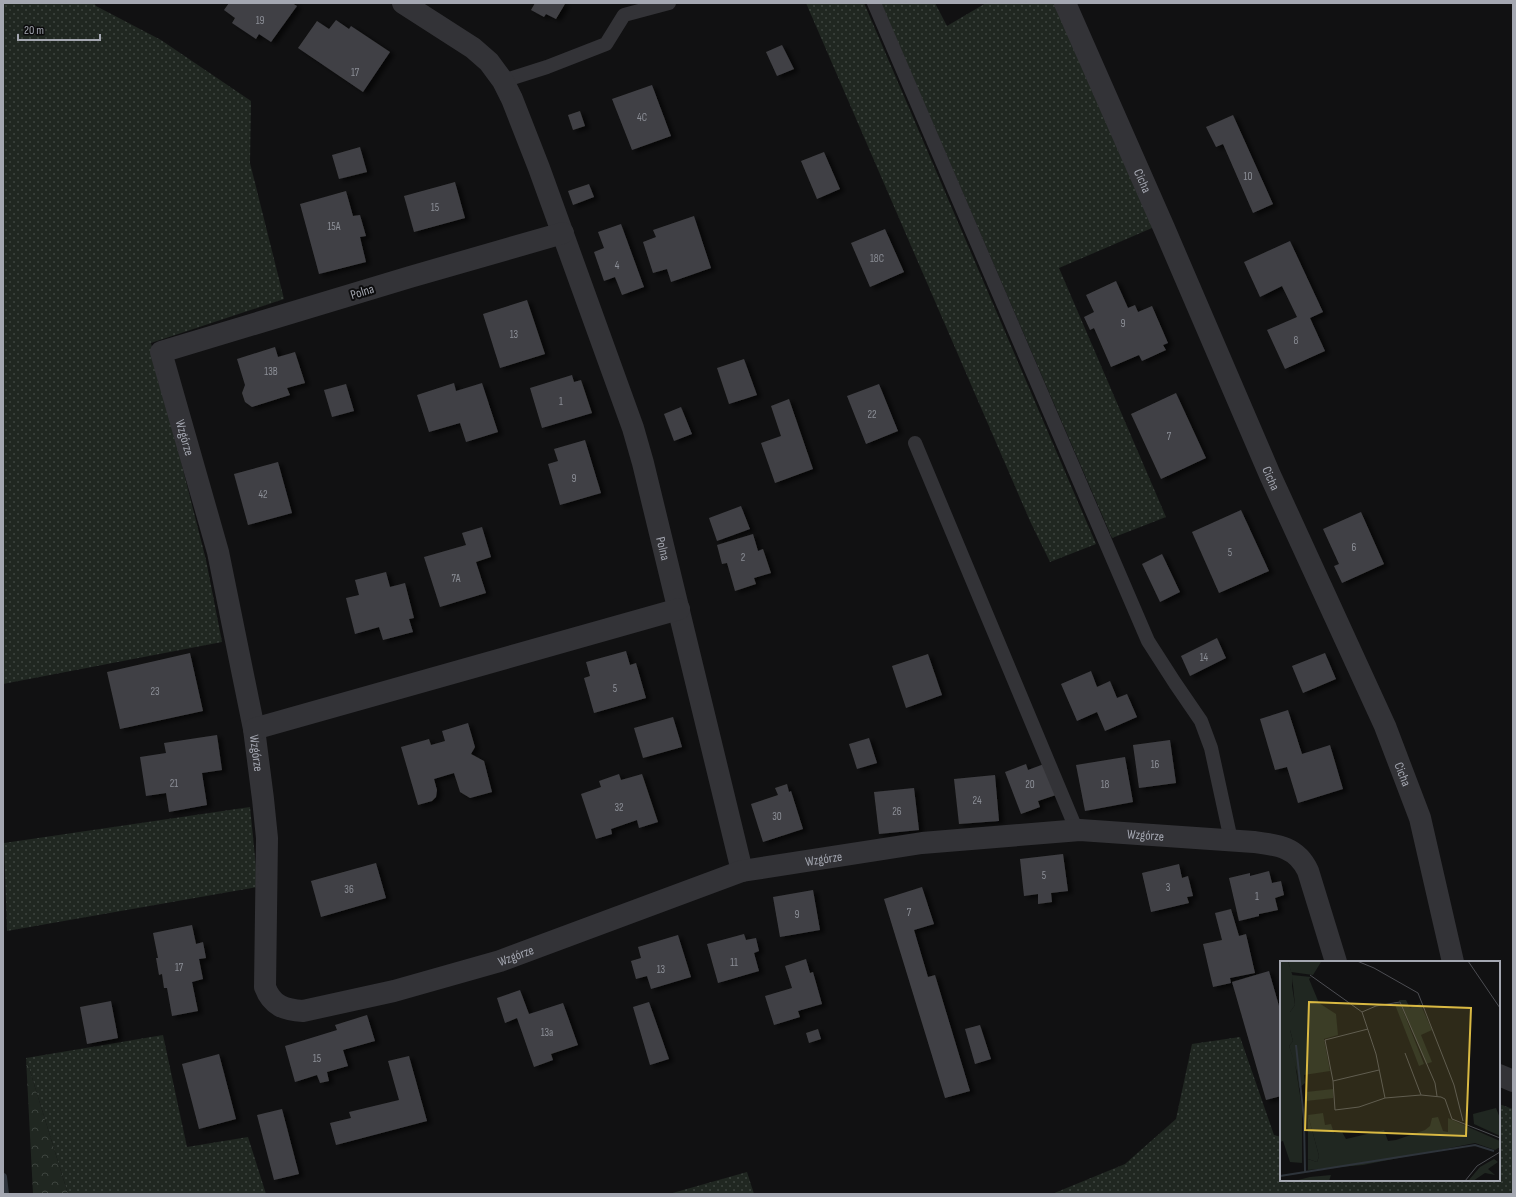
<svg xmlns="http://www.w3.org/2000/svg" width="1516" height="1197" viewBox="0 0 1516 1197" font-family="'Sofia Sans Condensed',sans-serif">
	<defs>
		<pattern id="grass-dots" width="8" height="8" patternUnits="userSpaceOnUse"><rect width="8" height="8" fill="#202721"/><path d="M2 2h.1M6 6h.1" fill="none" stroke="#3d443f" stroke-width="1.8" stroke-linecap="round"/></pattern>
		<pattern id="forest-crowns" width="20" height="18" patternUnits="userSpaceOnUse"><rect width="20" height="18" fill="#202721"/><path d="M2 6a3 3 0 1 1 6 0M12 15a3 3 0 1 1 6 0" fill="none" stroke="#3d443f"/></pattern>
		<filter id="shadow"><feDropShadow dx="4.5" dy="2.5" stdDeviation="2" flood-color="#0009"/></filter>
	</defs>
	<rect width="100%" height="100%" fill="#111112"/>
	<g fill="url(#grass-dots)">
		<polygon points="3,3 94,3 96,6 161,40 251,101 250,163 284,299 151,343 206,560 222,642 3,684"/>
		<polygon points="806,3 864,3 1096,544 1050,562 1030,521"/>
		<polygon points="881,3 935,3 947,26 986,3 1055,3 1159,225 1059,268 1166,517 1112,538"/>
		<polygon points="250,807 258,887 7,931 4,843"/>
		<polygon points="163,1035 187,1147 248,1137 266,1194 68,1194 26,1058"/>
		<polygon points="1240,1037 1274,1135 1281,1137 1281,1180 1499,1180 1499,1104 1513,1109 1513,1194 1052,1194 1125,1164 1176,1119 1192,1044"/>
		<polygon points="747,1172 754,1194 669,1194"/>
	</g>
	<polygon fill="url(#forest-crowns)" points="26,1058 68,1194 33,1194"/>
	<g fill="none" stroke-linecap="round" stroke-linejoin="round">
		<polyline stroke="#2e343b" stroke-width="8" points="3,1177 5,1194"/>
	</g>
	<g fill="#414145" filter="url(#shadow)">
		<polygon points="229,3 292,3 297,6 271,42 259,34 256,39 232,23 235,18 224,10"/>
		<polygon points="535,3 564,3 565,4 556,19 546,14 544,17 531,10"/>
		<polygon points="336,20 349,29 351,26 390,52 363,92 298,48 317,21 329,29"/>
		<polygon points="782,45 794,69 777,76 766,52"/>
		<polygon points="652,85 671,136 632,150 612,99"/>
		<polygon points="580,111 585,126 573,130 568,115"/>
		<polygon points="1233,115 1273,204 1253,213 1223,144 1216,147 1206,127"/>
		<polygon points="360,147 367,172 339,179 332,155"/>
		<polygon points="824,152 840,189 817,199 801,161"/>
		<polygon points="455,182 465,218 414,232 404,196"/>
		<polygon points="589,184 594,197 573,205 568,191"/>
		<polygon points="346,191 353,216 360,215 366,236 360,237 366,262 319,274 300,204"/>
		<polygon points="694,216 711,268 671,282 667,269 653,273 643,242 656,237 653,230"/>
		<polygon points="621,224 644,287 622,295 615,277 604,281 594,252 604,248 598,232"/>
		<polygon points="885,229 904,272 870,287 851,243"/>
		<polygon points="1290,241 1323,312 1310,318 1325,351 1285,369 1267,330 1297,317 1282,286 1260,297 1244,262"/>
		<polygon points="1116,281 1128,308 1135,305 1138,312 1152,306 1168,343 1163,345 1166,350 1142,361 1139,355 1111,367 1094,328 1090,330 1084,317 1094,312 1086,295"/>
		<polygon points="527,300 545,354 500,368 483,314"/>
		<polygon points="275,347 278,357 295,352 305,383 287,388 290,395 252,407 245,402 242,393 245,385 237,359"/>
		<polygon points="744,359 757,395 729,404 717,368"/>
		<polygon points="572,375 574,382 581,380 592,413 542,428 530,388"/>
		<polygon points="454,383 456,391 482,383 498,432 466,442 460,423 429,432 417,395"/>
		<polygon points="346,384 354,411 332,417 324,390"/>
		<polygon points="879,384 898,431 866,444 847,396"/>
		<polygon points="1176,393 1206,458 1161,479 1131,414"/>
		<polygon points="789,399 813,469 775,483 761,443 781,436 771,406"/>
		<polygon points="681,407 692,434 674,441 664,414"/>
		<polygon points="585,440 601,493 560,505 548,464 558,461 554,449"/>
		<polygon points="278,462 292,513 248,525 234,474"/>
		<polygon points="741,506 750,529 717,541 709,518"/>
		<polygon points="1241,510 1269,571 1219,593 1192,532"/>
		<polygon points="1361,512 1384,564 1342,583 1334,566 1339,564 1323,529"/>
		<polygon points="482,527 491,557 476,562 486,593 440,607 424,557 466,545 462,533"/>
		<polygon points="753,534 758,551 763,549 771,573 754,578 756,584 735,591 727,563 722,564 717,545"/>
		<polygon points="1162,554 1180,592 1160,602 1142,564"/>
		<polygon points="386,572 390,587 405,583 414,618 409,619 413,632 383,640 379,627 355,634 346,598 359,595 355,580"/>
		<polygon points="1217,638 1226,658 1190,676 1181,656"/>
		<polygon points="626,651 630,665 636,663 646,698 594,713 584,678 590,676 586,662"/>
		<polygon points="190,653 203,711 120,729 107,672"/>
		<polygon points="1325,653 1336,679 1303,693 1292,666"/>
		<polygon points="928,654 942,695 906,708 892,666"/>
		<polygon points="1091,671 1097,687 1110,681 1117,698 1127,694 1137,717 1105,731 1097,712 1077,721 1061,684"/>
		<polygon points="1288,710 1302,754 1330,745 1343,789 1298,803 1287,767 1275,770 1260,719"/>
		<polygon points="673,717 682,747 643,758 634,728"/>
		<polygon points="468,723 475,747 471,754 484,761 492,792 470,798 460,792 454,773 434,779 437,790 436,797 432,801 418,805 401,747 429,739 431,745 445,741 442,731"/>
		<polygon points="217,735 222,770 202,773 207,805 169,812 166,793 146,796 140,757 166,753 164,743"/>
		<polygon points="869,738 877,763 857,769 849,744"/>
		<polygon points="1170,740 1176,783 1139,788 1133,745"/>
		<polygon points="1125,757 1133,802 1085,811 1076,765"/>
		<polygon points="1026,764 1028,770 1044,764 1056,795 1038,801 1040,807 1021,814 1005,772"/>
		<polygon points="619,774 621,780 642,774 658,822 639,828 637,820 611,829 612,834 596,839 581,794 601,787 599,781"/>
		<polygon points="995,775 999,821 959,824 954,779"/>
		<polygon points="787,784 789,792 791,791 803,829 763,842 751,804 778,795 775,788"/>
		<polygon points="914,788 919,830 879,834 874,792"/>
		<polygon points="1063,854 1068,891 1051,893 1052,902 1038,904 1038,894 1024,896 1020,859"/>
		<polygon points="376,863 386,898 321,917 311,881"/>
		<polygon points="1179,864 1182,878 1188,876 1193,896 1187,897 1189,903 1151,912 1142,873"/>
		<polygon points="1269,871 1272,883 1281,881 1284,895 1275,898 1278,910 1259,914 1259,916 1239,921 1229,878 1250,873 1250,876"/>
		<polygon points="922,887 934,924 914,930 928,977 935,975 970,1091 945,1098 884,899"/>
		<polygon points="813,890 820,930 780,937 773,897"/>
		<polygon points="1231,909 1239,936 1246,934 1255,973 1230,978 1231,983 1213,987 1203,944 1222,940 1215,913"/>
		<polygon points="192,925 196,944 203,942 206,958 199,959 203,979 192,982 198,1011 172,1016 167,988 164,988 162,974 159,975 156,958 158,958 153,933"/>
		<polygon points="744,934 746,940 756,938 759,951 754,953 759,971 718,983 707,944"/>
		<polygon points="678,935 691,977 651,989 647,976 636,979 631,961 641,958 638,947"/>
		<polygon points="806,959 810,973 813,972 822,1004 798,1011 800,1017 774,1025 765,996 792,988 785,966"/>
		<polygon points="1269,971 1281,1013 1281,1096 1266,1100 1232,982"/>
		<polygon points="520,990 529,1014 563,1003 578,1045 551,1054 553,1060 534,1067 517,1018 505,1023 497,998"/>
		<polygon points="111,1001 118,1038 87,1044 80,1007"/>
		<polygon points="649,1002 669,1059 650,1065 633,1007"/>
		<polygon points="367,1015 375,1041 343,1050 348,1066 327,1072 329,1081 320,1083 317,1075 295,1082 285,1046 337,1030 335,1025"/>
		<polygon points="980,1025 991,1059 975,1064 965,1029"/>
		<polygon points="818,1029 821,1039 809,1043 806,1033"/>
		<polygon points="219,1054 236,1119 199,1129 182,1064"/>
		<polygon points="409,1056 427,1121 336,1145 330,1123 351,1118 349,1112 399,1100 388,1061"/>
		<polygon points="282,1109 299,1174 274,1180 257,1115"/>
	</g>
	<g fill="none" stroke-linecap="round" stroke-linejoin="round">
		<g stroke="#333337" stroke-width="14">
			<polyline points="874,3 1148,641 1175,683 1201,721 1211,748 1231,840"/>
			<polyline points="503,81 547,67 606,44 624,15 669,3"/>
			<polyline points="915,443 1077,831"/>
		</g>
		<g stroke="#333337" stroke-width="22">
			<path id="s1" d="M403,3L473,48L489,62L503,81L512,99L539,168L633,428L643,463L742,871"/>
			<path id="s2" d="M1065,3L1164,228L1270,475L1385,726L1420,818L1453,962"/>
			<path id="s3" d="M563,233L410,277L161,352L218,552L254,729L263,799L267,838L265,987C272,1006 285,1010 303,1011L394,991L500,961L742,871L922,843L1080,830L1254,842C1278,845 1297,847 1308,871L1336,962"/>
			<polyline points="254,729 679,609"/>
			<polyline points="1499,1075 1513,1081"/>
		</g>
	</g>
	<g text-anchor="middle" stroke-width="4" stroke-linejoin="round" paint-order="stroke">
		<g font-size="11" fill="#8b8e96">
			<text x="260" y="24">19</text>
			<text x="355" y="76">17</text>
			<text x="642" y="121">4C</text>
			<text x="1248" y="180">10</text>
			<text x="435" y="211">15</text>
			<text x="334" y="230">15A</text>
			<text x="877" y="262">18C</text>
			<text x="617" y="269">4</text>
			<text x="1123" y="327">9</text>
			<text x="514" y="338">13</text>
			<text x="1296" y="344">8</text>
			<text x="271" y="375">13B</text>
			<text x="561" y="405">1</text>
			<text x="872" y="418">22</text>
			<text x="1169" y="440">7</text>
			<text x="574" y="482">9</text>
			<text x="263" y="498">42</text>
			<text x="1354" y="551">6</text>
			<text x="1230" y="556">5</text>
			<text x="743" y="561">2</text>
			<text x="456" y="582">7A</text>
			<text x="1204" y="661">14</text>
			<text x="615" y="692">5</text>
			<text x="155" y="695">23</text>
			<text x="1155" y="768">16</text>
			<text x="174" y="787">21</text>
			<text x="1030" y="788">20</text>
			<text x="1105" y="788">18</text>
			<text x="977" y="804">24</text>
			<text x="619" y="811">32</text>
			<text x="897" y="815">26</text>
			<text x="777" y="820">30</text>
			<text x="1044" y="879">5</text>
			<text x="1168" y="891">3</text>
			<text x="349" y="893">36</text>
			<text x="1257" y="900">1</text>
			<text x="909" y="916">7</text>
			<text x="797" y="918">9</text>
			<text x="734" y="966">11</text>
			<text x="179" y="971">17</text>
			<text x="661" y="973">13</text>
			<text x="547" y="1036">13a</text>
			<text x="317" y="1062">15</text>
		</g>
		<g font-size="13" fill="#a4a7b1" stroke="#0c0c0d">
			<text dy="5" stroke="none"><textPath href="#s2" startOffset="194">Cicha</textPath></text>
			<text transform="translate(362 291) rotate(-17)" y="5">Polna</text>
			<text dy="5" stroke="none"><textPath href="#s3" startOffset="508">Wzgórze</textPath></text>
			<text dy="5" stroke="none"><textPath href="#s2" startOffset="518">Cicha</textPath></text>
			<text dy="5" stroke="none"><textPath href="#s1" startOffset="623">Polna</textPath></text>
			<text dy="5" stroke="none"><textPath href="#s3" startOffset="832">Wzgórze</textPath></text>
			<text dy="5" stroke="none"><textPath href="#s2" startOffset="842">Cicha</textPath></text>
			<text dy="5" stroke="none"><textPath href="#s3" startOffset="1983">Wzgórze</textPath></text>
			<text dy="5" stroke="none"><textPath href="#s3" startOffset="1659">Wzgórze</textPath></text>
			<text dy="5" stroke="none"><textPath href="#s3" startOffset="1335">Wzgórze</textPath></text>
		</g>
	</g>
	<g transform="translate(1280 961)">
		<rect width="220" height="220" fill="#111112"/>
		<path d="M8,0H39L41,1L33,14L11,11ZM12,14L31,16L29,18L39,42L56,53L58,74L44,78L50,110L24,114L25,122L19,127L17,111L9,85L13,80L10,69V51L15,44ZM119,39H126L130,47L140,42L152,69L141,74L152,101L146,103ZM114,41L120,42L144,103L139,105ZM53,128V137L26,140V131ZM216,147L220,157V175L194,163L193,153ZM43,152L45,164L51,163L54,172L62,171L66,178L104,169L108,180L116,179L145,169L150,165L152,157L158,156L163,170L168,171V157L220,180V186L215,189L195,182L83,204L28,209V198L37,201L39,195L28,154ZM51,214L49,220H14L30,216Z" fill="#202721"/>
		<path d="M0,0H8L13,16L12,25L15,44L10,51V69L13,80L9,85L15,102L22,147V202L10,201L3,180L0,181ZM28,154L39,195L37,201L28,198ZM214,198L218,201L208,208L215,214L205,212L193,220H188L200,206Z" fill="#202721"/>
		<path fill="none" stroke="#2e343b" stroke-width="2" d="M16,84L24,158L25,211M0,215L195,184L214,190"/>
		<path fill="none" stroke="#4c4d52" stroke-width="1" d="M77,0L94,7L138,32L174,124L183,160M188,0L220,47M30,14L82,51L96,93L105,137M82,51L96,45L120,41L155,122L157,135M88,68L45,79L53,120L55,149L79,146L105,137L141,134L161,136L165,138L172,158L220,177M125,92L141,134M53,120L99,109M185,220L197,205L220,191"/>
		<path fill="#d9b943" fill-opacity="0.15" stroke="#d9b943" stroke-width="2" d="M29,41L191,47L186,175L25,169Z"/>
		<rect width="220" height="220" fill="none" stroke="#a4a7b1" stroke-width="2"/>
	</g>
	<rect width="1516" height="1197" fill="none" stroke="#a4a7b1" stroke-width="8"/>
	<path d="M18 34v6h82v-6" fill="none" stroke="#a4a7b1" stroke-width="2"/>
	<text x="24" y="34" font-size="12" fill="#a4a7b1" stroke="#0c0c0d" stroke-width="3" paint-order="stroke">20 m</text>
</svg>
